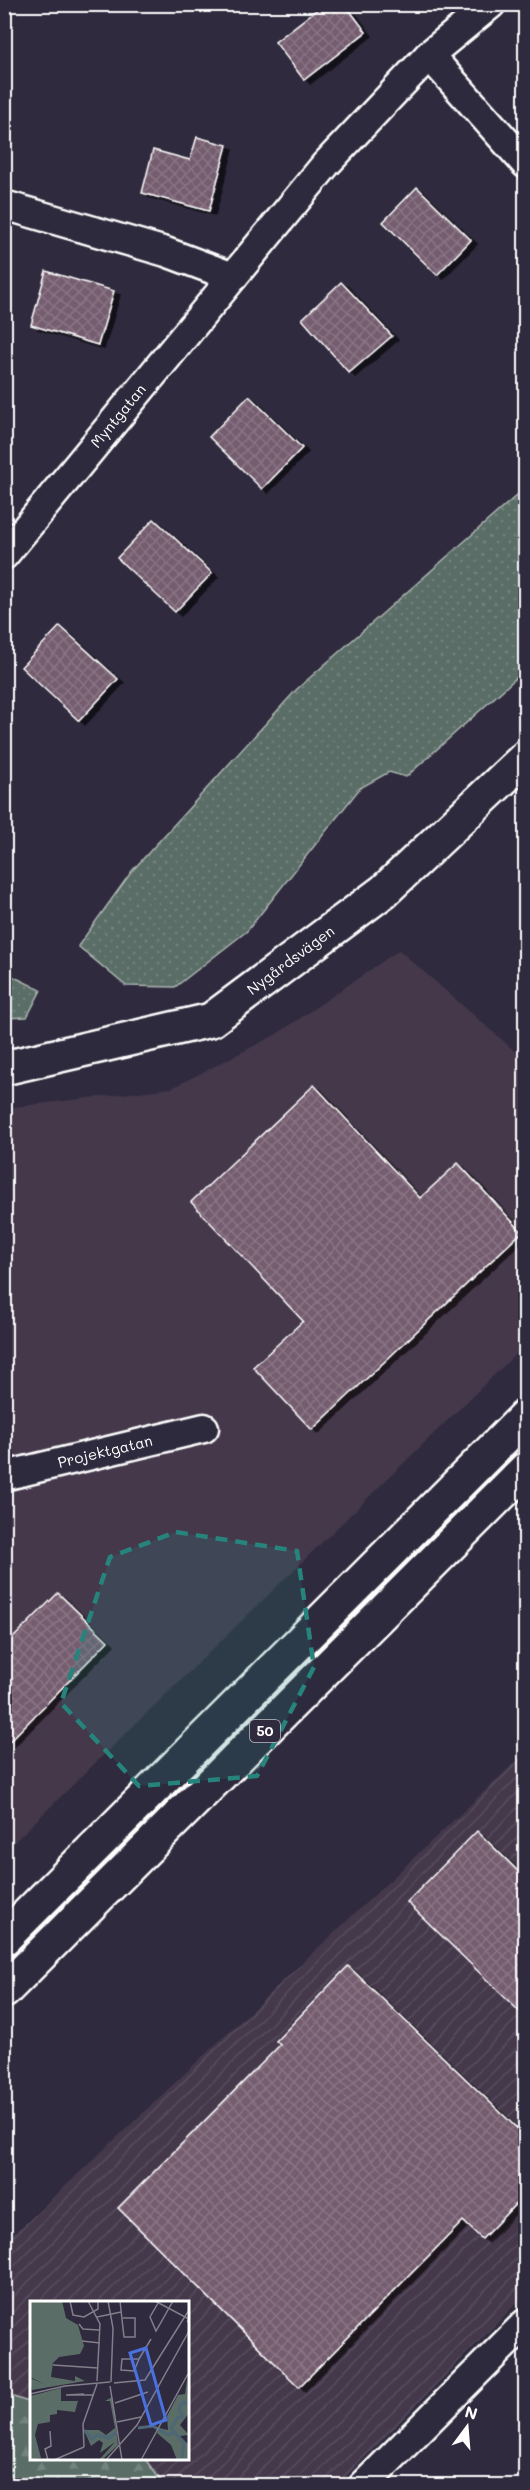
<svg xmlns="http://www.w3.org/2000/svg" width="530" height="2490" viewBox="0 0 530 2490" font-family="Mali,sans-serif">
	<defs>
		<pattern id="industrial-furrows" width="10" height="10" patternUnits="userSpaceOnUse" patternTransform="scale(1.5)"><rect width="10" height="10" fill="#44394c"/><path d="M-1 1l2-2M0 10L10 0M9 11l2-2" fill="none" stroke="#574d5e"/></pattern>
		<pattern id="grass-dots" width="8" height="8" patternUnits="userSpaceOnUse" patternTransform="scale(1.5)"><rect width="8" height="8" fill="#5a6d66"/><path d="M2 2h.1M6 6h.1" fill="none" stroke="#73837d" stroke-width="1.8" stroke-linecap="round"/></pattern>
		<pattern id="forest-firs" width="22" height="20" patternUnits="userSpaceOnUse" patternTransform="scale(1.5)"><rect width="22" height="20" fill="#5a6d66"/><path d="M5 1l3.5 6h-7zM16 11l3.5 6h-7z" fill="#73837d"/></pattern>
		<pattern id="building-cross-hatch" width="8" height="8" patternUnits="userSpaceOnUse" patternTransform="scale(1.5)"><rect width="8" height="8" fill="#755d6f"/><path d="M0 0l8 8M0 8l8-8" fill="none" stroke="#8a7585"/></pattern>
		<filter id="shadow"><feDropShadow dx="6" dy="4" stdDeviation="0" flood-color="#0009"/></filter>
	</defs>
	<rect width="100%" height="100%" fill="#2f2a3d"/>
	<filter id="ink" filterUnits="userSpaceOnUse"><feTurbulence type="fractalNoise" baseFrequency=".0167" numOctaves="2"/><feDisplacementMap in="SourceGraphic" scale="12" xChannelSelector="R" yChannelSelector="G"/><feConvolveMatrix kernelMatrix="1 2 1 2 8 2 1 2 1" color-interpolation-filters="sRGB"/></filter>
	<g filter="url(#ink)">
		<polygon fill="#44394c" points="399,950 525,1060 525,1345 5,1851 5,1108 172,1088 277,1034"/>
		<path fill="url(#industrial-furrows)" fill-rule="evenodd" d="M525,1753V2294L338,2485L5,2486V2239L24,2225ZM32,2302H188V2458H32Z"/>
		<g fill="url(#grass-dots)" stroke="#acb6b2" stroke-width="1.5">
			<polygon points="525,488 525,670 406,777 389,772 360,788 247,931 175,987 126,986 78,946 132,871 297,689"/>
			<polygon points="4,972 41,990 27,1017 5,1018"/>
		</g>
		<polygon fill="url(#forest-firs)" stroke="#acb6b2" stroke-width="1.5" points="5,2394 31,2403 32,2458 145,2459 164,2485 5,2485"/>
		<g fill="url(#building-cross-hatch)" stroke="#fff" stroke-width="1.5" filter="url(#shadow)">
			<polygon points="324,4 345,4 366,32 304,80 275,42"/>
			<polygon points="197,137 227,145 209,211 142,193 153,150 190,160"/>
			<polygon points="417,187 471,240 437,275 383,222"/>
			<polygon points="46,271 114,291 98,345 31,325"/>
			<polygon points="341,282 392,336 349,373 302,319"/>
			<polygon points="249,396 302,448 262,489 209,437"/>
			<polygon points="154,519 212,573 175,612 117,558"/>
			<polygon points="60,626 118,679 79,721 21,667"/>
			<polygon points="314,1085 420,1198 458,1163 522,1232 312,1430 253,1367 303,1321 191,1202"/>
			<polygon points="58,1593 108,1641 4,1747 4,1647"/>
			<polygon points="477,1831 525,1878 525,2017 407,1902"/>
			<polygon points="348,1966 525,2136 525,2194 482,2239 463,2221 299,2387 118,2208 280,2045 276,2041"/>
		</g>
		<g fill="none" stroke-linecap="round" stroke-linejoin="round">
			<g stroke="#fff" stroke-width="33">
				<g id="street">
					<polyline points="429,55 526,164"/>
					<polyline points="4,205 166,252 233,277 326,164 429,55 491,4"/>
					<path id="s1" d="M4,555L233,277"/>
					<path id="s2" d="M4,1476L204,1428"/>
					<polyline points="363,2486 526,2323"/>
				</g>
			</g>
			<g stroke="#fff" stroke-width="38">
				<g id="secondary">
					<path id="s3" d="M4,1068L211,1020L384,891L526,757"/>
				</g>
			</g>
			<g stroke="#fff" stroke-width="38">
				<g id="highway">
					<polyline points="4,1938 526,1416"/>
					<polyline points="4,1991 526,1469"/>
				</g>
			</g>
			<use href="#street" stroke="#2f2a3d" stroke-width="28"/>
			<use href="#secondary" stroke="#2f2a3d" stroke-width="33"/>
			<use href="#highway" stroke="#2f2a3d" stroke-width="33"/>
		</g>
	</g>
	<path fill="#27847c" fill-opacity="0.2" stroke="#27847c" stroke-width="4.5" stroke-dasharray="12 8" stroke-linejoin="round" d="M176,1532L297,1551L314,1667L257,1776L139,1786L61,1703L110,1557Z"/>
	<g text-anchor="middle" stroke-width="4.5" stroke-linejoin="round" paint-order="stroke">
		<rect fill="#2f2a3d" stroke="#c1bfc5" stroke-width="1.5" x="250" y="1720" width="30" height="22" rx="4.5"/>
		<g font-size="14" font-weight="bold" fill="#fff">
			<text x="265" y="1736">50</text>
		</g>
		<g font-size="15" fill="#fff" stroke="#2f2a3d">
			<text dy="5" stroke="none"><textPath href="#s1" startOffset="180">Myntgatan</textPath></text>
			<text dy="5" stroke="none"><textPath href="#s3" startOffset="312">Nygårdsvägen</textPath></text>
			<text dy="5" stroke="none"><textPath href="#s2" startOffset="104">Projektgatan</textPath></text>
		</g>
	</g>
	<g transform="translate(30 2301)">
		<rect width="159" height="159" fill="#2f2a3d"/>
		<path d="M0,0H32L36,17L48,24L54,45L50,53L29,56L23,62L21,76L45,80V75L55,80L2,89L0,77L14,83L0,76ZM157,79L159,112L150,124L159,134L150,135L159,144V159H147L141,144L127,132L129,127L138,129L137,115L148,94L155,93ZM31,87V100H48L45,111L27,109V113L20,114V121L8,123L5,134L11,157L0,159V95ZM82,96L88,144L72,159H69L85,141L70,152L73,142L69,139L61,145L54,129H69L76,134L85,127L80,100H75Z" fill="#5a6d66"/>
		<path fill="none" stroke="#4e6777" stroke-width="3" d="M108,127L123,125L138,134L145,131M54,129L62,138L67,134L79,137L87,131M152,159L154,142L141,127L148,116H153L149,107L154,101L159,103"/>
		<path fill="none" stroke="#827f8b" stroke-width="1.5" d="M40,0L43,14L54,16L68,8V0M58,0L70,23L67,80M78,0L83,27L81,81M90,0L94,36H105V17H93M125,0L159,18L157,21M128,2L120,16L126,30L143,0M67,16L91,11M49,23L53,28L69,29M52,40L70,42M109,58L104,70L91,69L92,58H109L121,38M23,64L68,67M84,82L115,79L159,9M80,85L92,159M0,93L35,85L80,81M54,93L36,94H64M85,102L118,91M87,121L111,116M54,146L53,123L67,83M18,159L15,148L21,145L20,130M24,159L54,146M76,159L107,124L159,30M111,159L159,71"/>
		<path fill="#4a71e0" fill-opacity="0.15" stroke="#4a71e0" stroke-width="3" d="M116,47L136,119L121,124L100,52Z"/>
		<rect width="159" height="159" fill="none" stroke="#fff" stroke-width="3"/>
	</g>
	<rect width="530" height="2490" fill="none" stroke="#2f2a3d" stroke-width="24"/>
	<rect x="12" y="12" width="506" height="2466" fill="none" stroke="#fff" stroke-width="2" filter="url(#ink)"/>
	<g transform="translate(467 2427) rotate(16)" stroke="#2f2a3d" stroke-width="4.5" paint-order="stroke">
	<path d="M0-4.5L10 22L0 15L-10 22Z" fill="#ffffff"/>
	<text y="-9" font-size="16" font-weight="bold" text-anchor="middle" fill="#ffffff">N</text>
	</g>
</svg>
